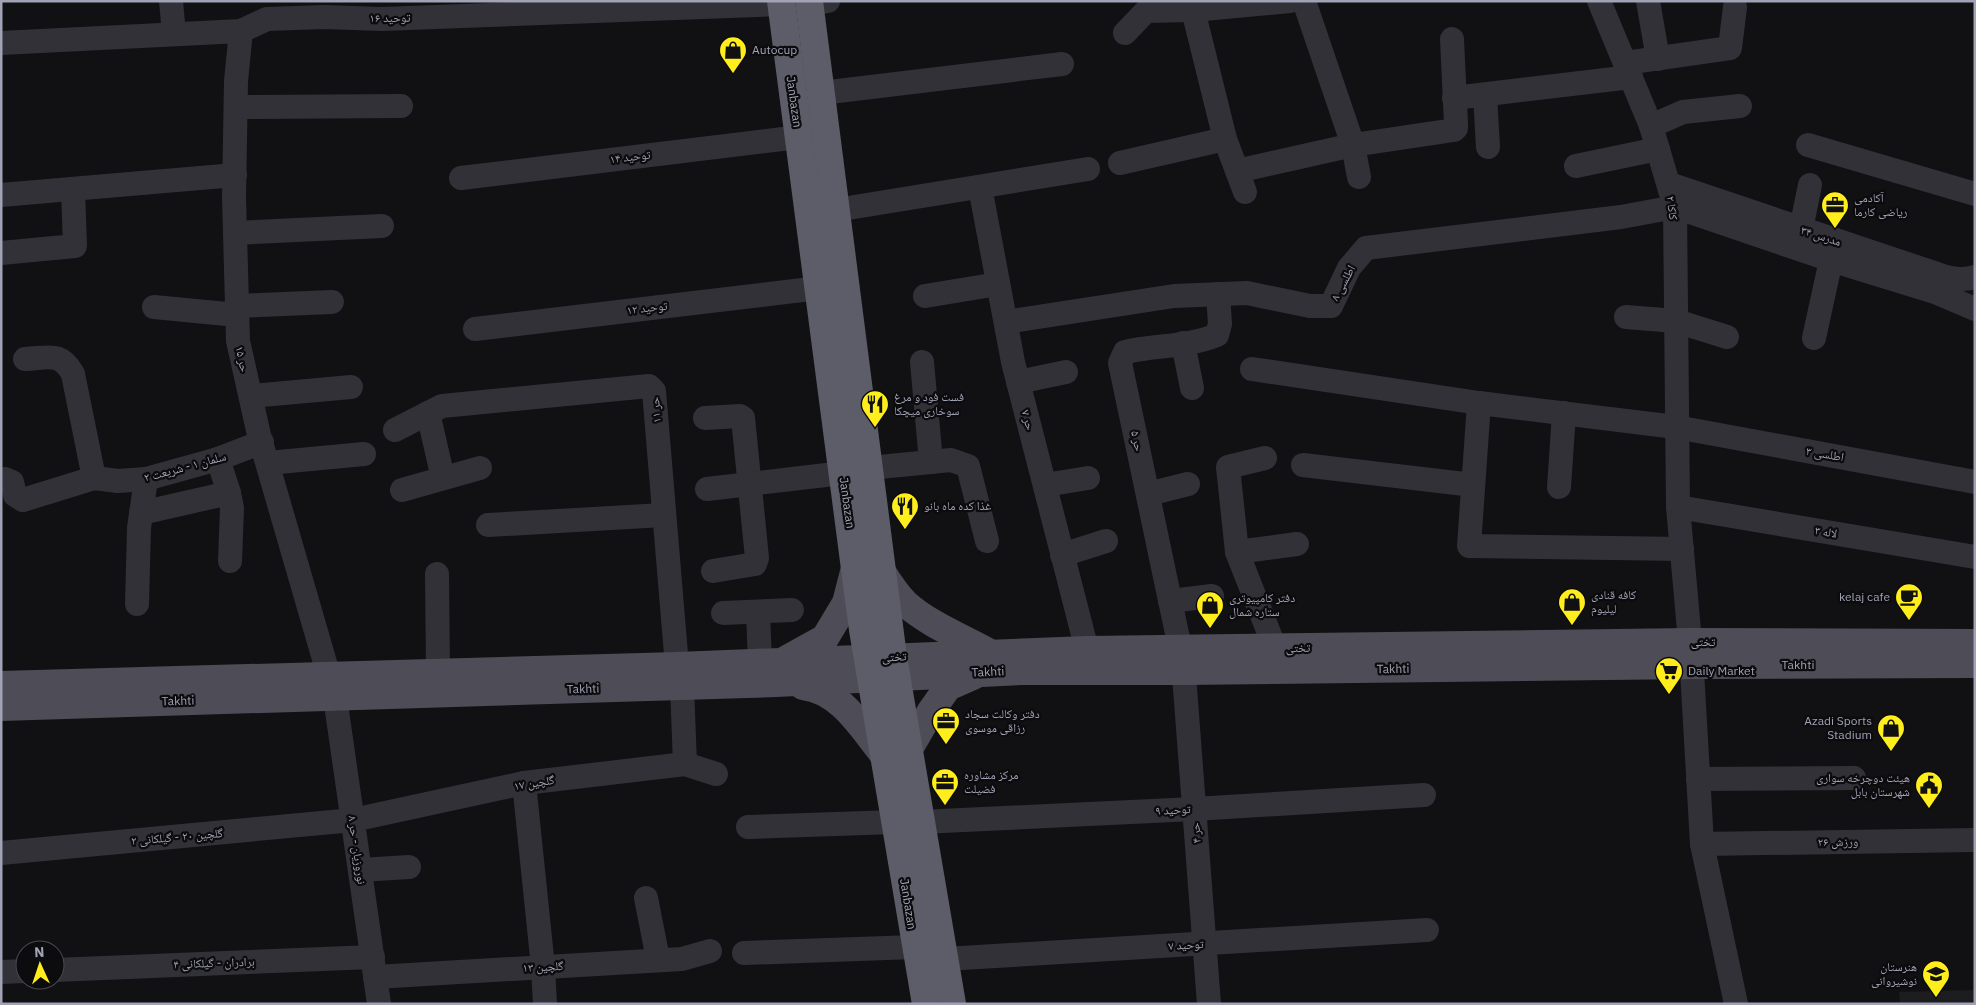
<svg xmlns="http://www.w3.org/2000/svg" width="1976" height="1005" viewBox="0 0 1976 1005" font-family="'IBM Plex Sans','Noto Naskh Arabic',sans-serif">
	<rect width="100%" height="100%" fill="#111113"/>
	<polygon fill="#1d1d20" points="1973,990 1973,1004 1900,1004 1899,992"/>
	<g fill="none" stroke-linecap="round" stroke-linejoin="round">
		<g stroke="#323138" stroke-width="24">
			<polyline points="171,1 174,34"/>
			<polyline points="1192,1 1193,10 1225,139 1245,192"/>
			<polyline points="1304,1 1353,145 1359,177"/>
			<polyline points="1599,1 1651,126 1675,207 1678,507 1691,653 1702,844 1736,1004"/>
			<polyline points="1648,1 1658,59"/>
			<polyline points="809,4 828,1"/>
			<polyline points="241,31 236,81 234,197 238,341 259,435 335,697 379,1004"/>
			<polyline points="1125,33 1146,11 1193,10 1290,1"/>
			<polyline points="1,43 241,31 267,19 324,17 382,19 781,4"/>
			<polyline points="1625,63 1730,48 1735,7"/>
			<polyline points="821,93 1062,64"/>
			<polyline points="1485,95 1488,147"/>
			<polyline points="1454,98 1631,77"/>
			<polyline points="236,107 401,106"/>
			<polyline points="1651,126 1683,112 1740,106"/>
			<polyline points="1808,145 1975,194"/>
			<polyline points="1120,163 1225,139"/>
			<polyline points="1576,166 1658,149"/>
			<polyline points="1237,171 1353,145 1454,130 1456,128 1456,124 1452,39"/>
			<polyline points="461,178 799,137"/>
			<path d="M1669,184L1937,274C1948,278 1963,281 1975,277"/>
			<polyline points="980,187 1013,362 1087,650"/>
			<polyline points="1,195 235,175"/>
			<polyline points="836,210 1088,169"/>
			<polyline points="1801,229 1810,185"/>
			<polyline points="235,233 382,226"/>
			<polyline points="1,253 75,246 73,189"/>
			<polyline points="925,296 998,284"/>
			<polyline points="237,306 332,302"/>
			<polyline points="154,307 237,315"/>
			<polyline points="1626,317 1676,321 1727,337"/>
			<polyline points="1006,322 1174,296 1247,293 1310,306 1331,306 1349,268 1366,248 1621,217 1675,207 1831,260 1935,292 1975,309"/>
			<polyline points="475,329 819,288"/>
			<polyline points="1814,338 1831,260"/>
			<polyline points="1183,343 1192,388"/>
			<path d="M25,359C49,358 60,351 73,374L94,478"/>
			<polyline points="922,362 931,462"/>
			<polyline points="1252,369 1479,403 1676,427 1975,482"/>
			<polyline points="1018,382 1066,372"/>
			<polyline points="251,396 351,387"/>
			<polyline points="1479,403 1469,546 1682,549"/>
			<polyline points="428,413 443,478"/>
			<polyline points="705,418 740,416 743,418 757,558 755,564 713,571"/>
			<polyline points="395,430 442,406 649,386 654,391 677,666"/>
			<polyline points="1265,458 1228,467 1237,552 1275,648"/>
			<polyline points="218,459 229,493 232,508 230,561"/>
			<polyline points="268,463 364,454"/>
			<polyline points="1303,465 1473,485"/>
			<polyline points="869,468 951,460 968,466 987,541"/>
			<polyline points="1,480 5,479 12,482 15,495 23,500 94,478 118,481 146,479 218,459 262,442"/>
			<polyline points="1045,485 1088,478"/>
			<polyline points="1559,487 1564,413"/>
			<polyline points="707,489 843,473"/>
			<polyline points="402,490 480,468"/>
			<polyline points="1148,494 1188,484"/>
			<polyline points="1678,507 1975,557"/>
			<polyline points="141,513 229,493"/>
			<polyline points="488,525 663,515"/>
			<polyline points="1237,552 1297,544"/>
			<polyline points="1062,555 1106,541"/>
			<polyline points="437,574 438,672"/>
			<polyline points="1170,601 1212,596"/>
			<polyline points="137,604 139,528 146,479"/>
			<polyline points="758,612 760,662"/>
			<polyline points="723,613 792,610"/>
			<polyline points="682,686 685,764"/>
			<polyline points="1698,779 1854,778"/>
			<polyline points="524,783 543,967 545,1004"/>
			<polyline points="921,822 1194,809 1424,795"/>
			<polyline points="748,827 895,822"/>
			<polyline points="1702,844 1975,840"/>
			<polyline points="1,853 353,820 524,783 685,764 716,774"/>
			<polyline points="360,870 409,867"/>
			<polyline points="646,898 658,959"/>
			<polyline points="744,953 915,947"/>
			<polyline points="945,959 1427,930"/>
			<polyline points="55,970 373,957"/>
			<polyline points="1,972 25,971"/>
			<polyline points="375,977 682,959 710,951"/>
			<path d="M1209,1004L1183,662L1120,363L1125,352C1155,345 1188,347 1217,335L1220,324L1218,294"/>
		</g>
		<g stroke="#4e4d57" stroke-width="28">
			<path d="M882,572C889,583 896,594 905,603C928,624 963,638 990,653"/>
			<polyline points="787,659 825,638 846,603 855,568"/>
			<polyline points="1,685 677,666 1087,650 1690,642 1975,643"/>
			<path d="M803,686C840,690 862,728 883,754"/>
			<polyline points="1,707 776,683 1021,671 1184,671 1692,665 1975,664"/>
			<polyline points="909,749 931,711 948,687 973,676"/>
		</g>
		<g stroke="#5d5d69" stroke-width="28">
			<polyline points="781,1 863,630 926,1004"/>
			<polyline points="809,1 893,657 952,1004"/>
		</g>
	</g>
	<defs>
		<g id="shop-pin" transform="scale(1.4375)"><path d="M0 17L-7.5 6A9.5 9.5 0 1 1 7.5 6Z" fill="#ffee1c" stroke="#0c0c0e"/><path d="M-5-2.5h2.3a2.7 3.5 0 0 1 5.4 0H5L5.5 6h-11ZM-1.5-2.5h3a1.5 2.3 0 0 0-3 0Z" fill="#111"/></g>
		<g id="office-pin" transform="scale(1.4375)"><path d="M0 17L-7.5 6A9.5 9.5 0 1 1 7.5 6Z" fill="#ffee1c" stroke="#0c0c0e"/><path d="M-6-3h4V-5.5h4V-3h4V5H-6ZM-1-4.5V-3h2v-1.5ZM-6 0V1H6V0Z" fill="#111"/></g>
		<g id="restaurant-pin" transform="scale(1.4375)"><path d="M0 17L-7.5 6A9.5 9.5 0 1 1 7.5 6Z" fill="#ffee1c" stroke="#0c0c0e"/><path d="M-5-6h1v4h1v-4h1v4h1v-4h1v5L-1.5 .5V6h-2V.5L-5-1ZM5-6V6H3V1.5H1.5Q1.5-4 5-6Z" fill="#111"/></g>
		<g id="cafe-pin" transform="scale(1.4375)"><path d="M0 17L-7.5 6A9.5 9.5 0 1 1 7.5 6Z" fill="#ffee1c" stroke="#0c0c0e"/><path d="M-5.5-4.5H6V0H3Q3 3.5 0 3.5H-2.5Q-5.5 3.5-5.5 0ZM3-3.2v2h1.7v-2ZM-6 4.5H4V6H-6Z" fill="#111"/></g>
		<g id="supermarket-pin" transform="scale(1.4375)"><path d="M0 17L-7.5 6A9.5 9.5 0 1 1 7.5 6Z" fill="#ffee1c" stroke="#0c0c0e"/><path d="M-6-5.5h2.5l.6 2H6L4.5 2H-2.5L-4.4-4H-6ZM-1.5 3.2a1.3 1.3 0 1 0 .1 0ZM3 3.2a1.3 1.3 0 1 0 .1 0Z" fill="#111"/></g>
		<g id="civic-pin" transform="scale(1.4375)"><path d="M0 17L-7.5 6A9.5 9.5 0 1 1 7.5 6Z" fill="#ffee1c" stroke="#0c0c0e"/><path d="M-.6-6.5H3V-4.5H.6V-3L4-1V1h2V6H-6V1h2V-1L-.6-3ZM-1.2 2.5V6h2.4V2.5Z" fill="#111"/></g>
		<g id="school-pin" transform="scale(1.4375)"><path d="M0 17L-7.5 6A9.5 9.5 0 1 1 7.5 6Z" fill="#ffee1c" stroke="#0c0c0e"/><path d="M0-5L7-2L0 1L-7-2ZM-4 1L0 2.5L4 1V4Q0 6-4 4Z" fill="#111"/></g>
	</defs>
	<g fill-rule="evenodd">
		<use href="#shop-pin" x="733" y="50"/>
		<use href="#office-pin" x="1835" y="205"/>
		<use href="#restaurant-pin" x="875" y="404"/>
		<use href="#restaurant-pin" x="905" y="506"/>
		<use href="#cafe-pin" x="1909" y="597"/>
		<use href="#shop-pin" x="1572" y="602"/>
		<use href="#shop-pin" x="1210" y="605"/>
		<use href="#supermarket-pin" x="1669" y="671"/>
		<use href="#office-pin" x="946" y="721"/>
		<use href="#shop-pin" x="1891" y="728"/>
		<use href="#office-pin" x="945" y="782"/>
		<use href="#civic-pin" x="1929" y="785"/>
		<use href="#school-pin" x="1936" y="974"/>
	</g>
	<g text-anchor="middle" stroke-width="4.5" stroke-linejoin="round" paint-order="stroke">
		<g font-size="12" fill="#a1a2b5" stroke="#0c0c0e">
			<text transform="translate(390 18) rotate(-1)" y="4">توحید ۱۶</text>
			<text transform="translate(794 102) rotate(82)" y="4">Janbazan</text>
			<text transform="translate(630 157) rotate(-7)" y="4">توحید ۱۴</text>
			<text transform="translate(1672 208) rotate(83)" y="4">کاکا ۲</text>
			<text transform="translate(1821 236) rotate(18)" y="4">مدرس ۳۴</text>
			<text transform="translate(1343 283) rotate(-62)" y="4">اطلسی ۸</text>
			<text transform="translate(647 308) rotate(-7)" y="4">توحید ۱۲</text>
			<text transform="translate(242 359) rotate(78)" y="4">حر ۱۵</text>
			<text transform="translate(656 410) rotate(-94)" y="4">حر ۱۱</text>
			<text transform="translate(1028 420) rotate(76)" y="4">حر ۷</text>
			<text transform="translate(1137 441) rotate(78)" y="4">حر ۵</text>
			<text transform="translate(1825 454) rotate(10)" y="4">اطلسی ۳</text>
			<text transform="translate(185 467) rotate(-15)" y="4">سلمان ۱ - شریعت ۲</text>
			<text transform="translate(847 503) rotate(82)" y="4">Janbazan</text>
			<text transform="translate(1826 532) rotate(10)" y="4">لاله ۳</text>
			<text x="1703" y="646">تختی</text>
			<text transform="translate(1298 648) rotate(-1)" y="4">تختی</text>
			<text transform="translate(894 657) rotate(-3)" y="4">تختی</text>
			<text x="1798" y="669">Takhti</text>
			<text transform="translate(1393 669) rotate(-1)" y="4">Takhti</text>
			<text transform="translate(988 672) rotate(-3)" y="4">Takhti</text>
			<text transform="translate(583 689) rotate(-2)" y="4">Takhti</text>
			<text transform="translate(178 701) rotate(-2)" y="4">Takhti</text>
			<text transform="translate(534 783) rotate(-9)" y="4">گلچین ۱۷</text>
			<text transform="translate(1173 810) rotate(-3)" y="4">توحید ۹</text>
			<text transform="translate(1196 833) rotate(-94)" y="4">حر ۴</text>
			<text transform="translate(177 837) rotate(-5)" y="4">گلچین ۲۰ - گیلکانی ۲</text>
			<text transform="translate(1838 842) rotate(-1)" y="4">ورزش ۲۶</text>
			<text transform="translate(357 850) rotate(82)" y="4">نوروزیان - حر ۸</text>
			<text transform="translate(908 904) rotate(81)" y="4">Janbazan</text>
			<text transform="translate(1186 945) rotate(-3)" y="4">توحید ۷</text>
			<text transform="translate(214 963) rotate(-2)" y="4">برادران - گیلکانی ۴</text>
			<text transform="translate(543 967) rotate(-3)" y="4">گلچین ۱۳</text>
		</g>
		<g font-size="12" fill="#a1a2b5" stroke="#0c0c0e" text-anchor="start">
			<text x="752" y="54">Autocup</text>
			<text x="1854" y="202">آکادمی<tspan x="1854" dy="14">ریاضی کارما</tspan></text>
			<text x="894" y="401">فست فود و مرغ<tspan x="894" dy="14">سوخاری میچکا</tspan></text>
			<text x="924" y="510">غذا کده ماه بانو</text>
			<text x="1591" y="599">کافه قنادی<tspan x="1591" dy="14">لیلیوم</tspan></text>
			<text x="1890" y="601" text-anchor="end">kelaj cafe</text>
			<text x="1229" y="602">دفتر کامپیوتری<tspan x="1229" dy="14">ستاره شمال</tspan></text>
			<text x="1688" y="675">Daily Market</text>
			<text x="965" y="718">دفتر وکالت سجاد<tspan x="965" dy="14">رزاقی موسوی</tspan></text>
			<text x="1872" y="725" text-anchor="end">Azadi Sports<tspan x="1872" dy="14">Stadium</tspan></text>
			<text x="964" y="779">مرکز مشاوره<tspan x="964" dy="14">فضیلت</tspan></text>
			<text x="1910" y="782" text-anchor="end">هیئت دوچرخه سواری<tspan x="1910" dy="14">شهرستان بابل</tspan></text>
			<text x="1917" y="971" text-anchor="end">هنرستان<tspan x="1917" dy="14">نوشیروانی</tspan></text>
		</g>
	</g>
	<rect width="1976" height="1005" fill="none" stroke="#a1a2b5" stroke-width="5"/>
	<g transform="translate(40 965) rotate(357)"><circle r="24" fill="#0c0c0e" stroke="#484851"/>
	<path d="M0-4L9 19L0 12L-9 19Z" fill="#ffee1c"/>
	<text y="-8" font-size="14" font-weight="bold" text-anchor="middle" fill="#a1a2b5">N</text>
	</g>
</svg>
